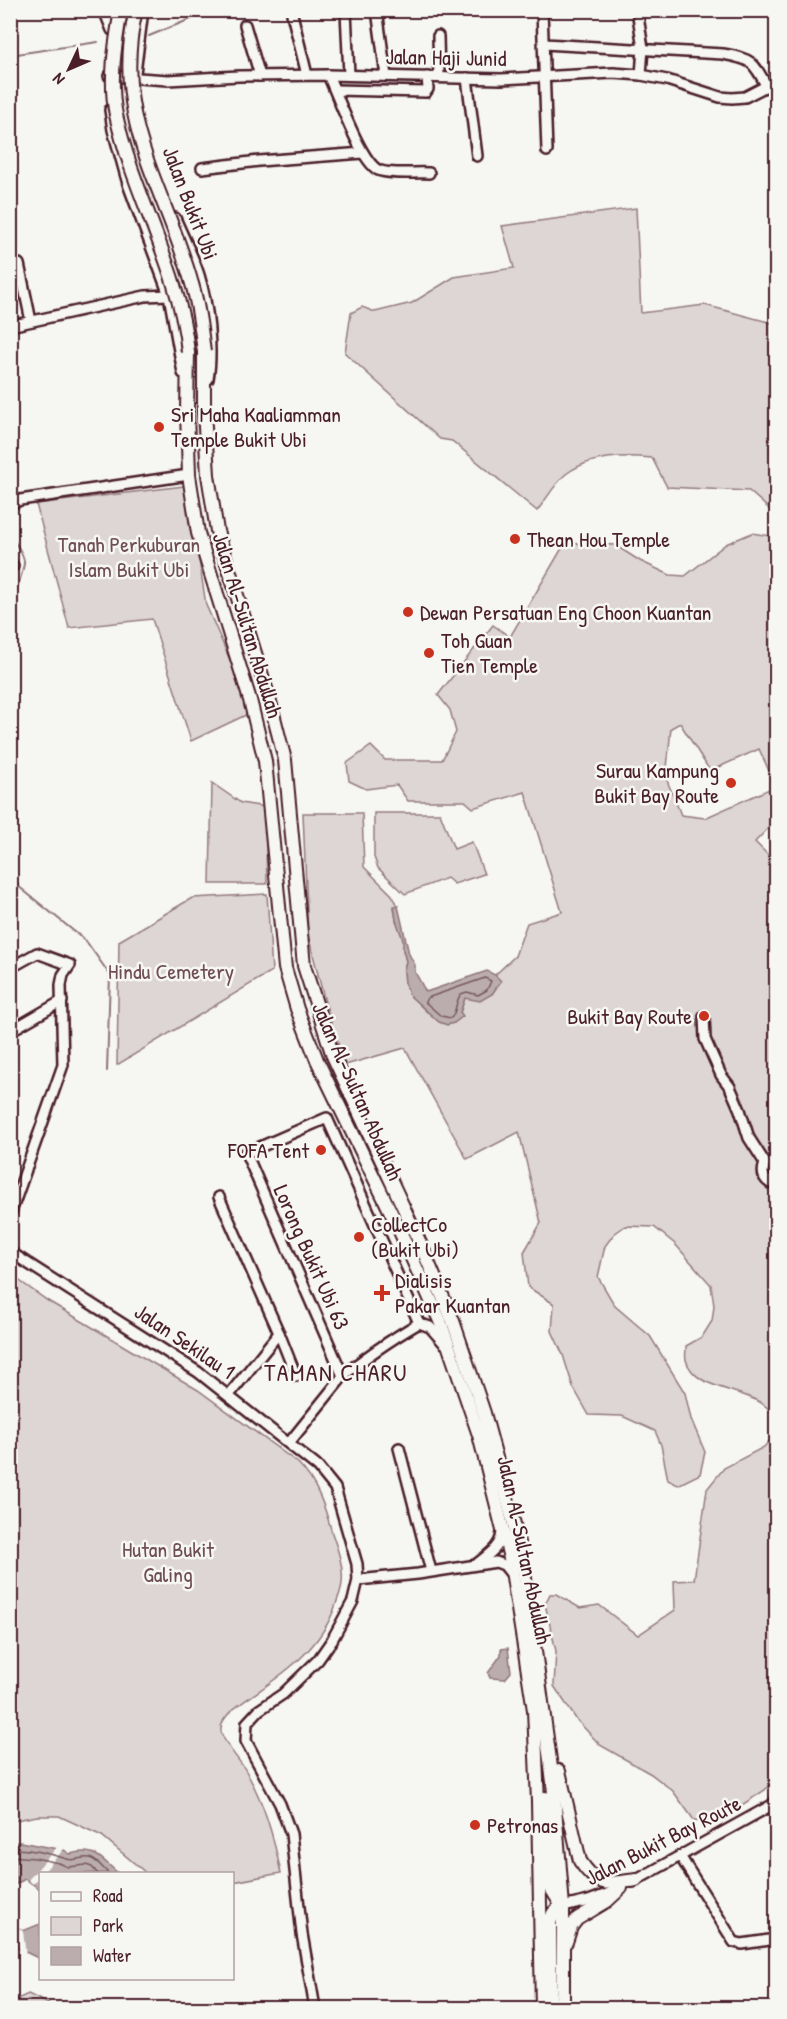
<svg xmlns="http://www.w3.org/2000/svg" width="787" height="2019" viewBox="0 0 787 2019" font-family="'Patrick Hand',sans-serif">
	<rect width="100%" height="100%" fill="#f6f6f2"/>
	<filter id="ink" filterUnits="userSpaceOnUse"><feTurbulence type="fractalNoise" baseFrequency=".0167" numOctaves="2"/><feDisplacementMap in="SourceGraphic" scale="12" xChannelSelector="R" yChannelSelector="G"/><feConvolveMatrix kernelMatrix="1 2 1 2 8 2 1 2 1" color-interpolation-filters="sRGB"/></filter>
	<g filter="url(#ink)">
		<g fill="#ddd6d5" stroke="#947a80" stroke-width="1.5" fill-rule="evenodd">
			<path d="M636,208L641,313L705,305L776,324V515L749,491L667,487L652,458C624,455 589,456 566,474C555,483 546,500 537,511L452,441L440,439L345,353L351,313L362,307L375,312L412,303L454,277L514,268L502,226Z"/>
			<polygon points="184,486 188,488 206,605 240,683 248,714 191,741 152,619 69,628 36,504"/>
			<path d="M752,533L776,537V820L755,842L776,863V1423C767,1384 697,1398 686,1360C685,1356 686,1351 686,1346L702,1337L712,1321L714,1306L711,1285L675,1244L654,1227L625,1226L614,1234L605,1246L598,1277L615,1306L650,1336L685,1393L691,1419L705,1452L700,1474L678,1485L668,1480L661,1445L655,1431L622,1416L589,1415L573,1387L563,1355L552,1331L554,1304L528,1287L524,1252L541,1223L519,1132L467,1159L405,1048L345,1065L325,1002L308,935L303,813H362L364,867L392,895L398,906L394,907L396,920L404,940L403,950L406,961L404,970L405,983L410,995L427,1012L460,1013L465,998L492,994L500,981L495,975L515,956L527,923L562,912L525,792L473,808L465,801H408L397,785L366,789L349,781L347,763L371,746L385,760H442L456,732L450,710L438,695L493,625L510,637L565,543L615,545L640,561L670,575L685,576L726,544ZM680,723L710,771L759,749L776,786L705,818L681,815L666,778L671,728Z"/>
			<polygon points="212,783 241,803 265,807 267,884 210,884"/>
			<polygon points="374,813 440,813 454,849 472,842 484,874 454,884 447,878 405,894 378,868 374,857"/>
			<polygon points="267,894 272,971 117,1065 119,941 192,898"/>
			<path d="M10,1274L48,1301L198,1390L298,1463C317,1482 325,1507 332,1533C337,1548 344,1566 342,1582C342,1590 338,1597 336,1604C319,1656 272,1680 231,1711C226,1717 220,1723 221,1731C223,1743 240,1760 246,1771C265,1805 273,1835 281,1873L233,1882L232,1874L146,1873L102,1836L59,1816H37L11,1821Z"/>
			<polygon points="776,1426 776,1779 765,1790 716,1822 694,1820 673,1791 651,1774 600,1745 576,1719 554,1686 556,1651 545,1604 550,1594 556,1594 580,1608 599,1605 638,1635 675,1610 674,1581 694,1580 707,1489 724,1468 764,1447 772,1438"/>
			<polygon points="28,1994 57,2008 11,2008 11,2002"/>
		</g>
		<g fill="#bbadae" stroke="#8e747a" stroke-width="1.5">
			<polygon points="398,906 409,954 415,965 415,972 426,992 487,971 495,975 501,981 492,994 480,1001 465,998 460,1012 463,1016 454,1023 447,1025 439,1022 410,996 405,983 404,970 406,961 403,950 403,940 396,920 394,906"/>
			<polygon points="508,1648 511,1672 505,1679 490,1678 488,1673 501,1655 501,1649"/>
			<path d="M20,1842L64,1850L70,1854C96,1847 100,1858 118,1873L40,1874V1889L25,1879L11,1887V1843Z"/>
			<polygon points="10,1922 23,1931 40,1924 40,1959 11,1945"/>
		</g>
		<g fill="#f6f6f2">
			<polygon points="58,1846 64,1849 33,1884 28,1880"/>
			<polygon points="15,1925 23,1931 26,1956 20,1954"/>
		</g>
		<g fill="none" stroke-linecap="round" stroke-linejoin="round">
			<g stroke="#77585f" stroke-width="1.5">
				<path d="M485,978L491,981L487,990L478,995L467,992L461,994C455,1001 457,1012 451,1018L441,1016L425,1002L427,998Z"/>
				<path d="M10,1849C29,1848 49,1853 67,1859C74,1862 82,1856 90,1858C98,1861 103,1868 109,1874"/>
				<polyline points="10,1856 35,1858 59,1863 68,1867 86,1865 92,1867 98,1874"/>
			</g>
			<g stroke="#8e747a" stroke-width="2">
				<polyline points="149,36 213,10"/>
				<polyline points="10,55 98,42"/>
				<path d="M10,535C15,543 23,552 24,561C25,569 14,596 10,607"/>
				<polyline points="10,866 18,886 86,941 110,975 107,1071"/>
			</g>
			<g stroke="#4a1f2b" stroke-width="14">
				<g id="minor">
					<polyline points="104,10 112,30"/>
					<polyline points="377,10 386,76"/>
					<polyline points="542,10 547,151"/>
					<polyline points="637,10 643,48 641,75"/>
					<polyline points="346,11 349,75"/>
					<polyline points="292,14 307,75"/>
					<polyline points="245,25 260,76"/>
					<polyline points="438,36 439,77"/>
					<path d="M544,44L723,54C752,59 753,61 767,87"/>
					<polyline points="135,73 143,10"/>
					<path d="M328,75C338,96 360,160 378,170C389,175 417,172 429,173"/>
					<polyline points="109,76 168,80 239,76 328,75 501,79 613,73 641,75 667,80 720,97 732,98 745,97 776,81"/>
					<polyline points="467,78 477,156"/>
					<polyline points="773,84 776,97"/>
					<polyline points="335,90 426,92 428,89 427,77"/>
					<polyline points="110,110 113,130 128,184 169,295 183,373"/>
					<polyline points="10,145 12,145"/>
					<polyline points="202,168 259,161 363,153"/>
					<path d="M175,218C183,237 193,256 199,275C208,304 213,349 208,379"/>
					<polyline points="19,264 31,321"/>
					<polyline points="10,326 145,296 169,295"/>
					<polyline points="10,505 20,500 189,475"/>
					<polyline points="10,562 13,566"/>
					<polyline points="10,968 37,953 70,965 63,975 61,985 63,1065 10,1215"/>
					<path d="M704,1016L705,1039L721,1075L730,1087L740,1110L749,1138L765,1163C762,1171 762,1178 770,1183L776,1179"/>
					<polyline points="10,1031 62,1001"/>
					<polyline points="219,1197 279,1333 296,1376"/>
					<polyline points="10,1252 198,1372 318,1467 335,1488 357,1564 358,1580 353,1601 332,1640 318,1660 283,1694 259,1710 247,1723 246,1741 280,1804 291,1834 302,1934 315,2008"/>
					<polyline points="419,1323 430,1327 444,1343"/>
					<polyline points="343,1376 246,1153 327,1118 419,1323"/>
					<polyline points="229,1395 279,1333"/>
					<path d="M289,1443L343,1376C367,1355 392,1339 419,1323"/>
					<polyline points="399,1448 431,1571"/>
					<path d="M478,1563C489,1554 501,1547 502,1532"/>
					<polyline points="358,1580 418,1574 496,1562 504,1565 512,1575"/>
					<polyline points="776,1811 776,1810"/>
					<polyline points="680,1856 734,1942 742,1944 776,1939"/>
					<polyline points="633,1882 772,1805 776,1800"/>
					<polyline points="563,1907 589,1901 615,1891"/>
				</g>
			</g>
			<g stroke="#4a1f2b" stroke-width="16">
				<g id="major">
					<polyline points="188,352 187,411 189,475 198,533 250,700 265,761 285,968 297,1009 317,1060 399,1229 440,1321 479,1435 510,1558 534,1710 538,1802 542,2008"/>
					<polyline points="204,352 204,411 208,475 217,531 269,698 285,760 304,966 333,1056 420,1243 453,1321 484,1413 514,1524 524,1571 553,1782 563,1907 563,2008"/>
					<path d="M559,1771L580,1861C598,1888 606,1884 636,1880"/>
					<polyline points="545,1798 551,1888 562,1906"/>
					<polyline points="566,1942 571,1927 577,1919 607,1901 621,1888"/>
					<path d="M551,2008L550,1924C552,1914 553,1910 563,1907"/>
				</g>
			</g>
			<use href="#minor" stroke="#f6f6f2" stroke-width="9"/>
			<use href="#major" stroke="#f6f6f2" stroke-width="12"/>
			<g stroke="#4a1f2b" stroke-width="16" stroke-linecap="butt">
				<g id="major-bridge">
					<path d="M121,10C115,44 109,82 116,115C134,197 180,269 188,352"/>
					<path d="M136,10C110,119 165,186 192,284C199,306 201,329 204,352"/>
				</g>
			</g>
			<use href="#major-bridge" stroke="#f6f6f2" stroke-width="12"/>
		</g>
	</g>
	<g fill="#c8321e" stroke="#f6f6f2" stroke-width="2">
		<circle cx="159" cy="427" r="6"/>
		<circle cx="515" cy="539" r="6"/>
		<circle cx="408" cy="612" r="6"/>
		<circle cx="429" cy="653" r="6"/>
		<circle cx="731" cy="783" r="6"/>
		<circle cx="704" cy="1016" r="6"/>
		<circle cx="321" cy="1150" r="6"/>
		<circle cx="359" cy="1237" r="6"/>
		<path d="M379 1284h6v6h6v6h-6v6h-6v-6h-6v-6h6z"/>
		<circle cx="475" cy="1825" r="6"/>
	</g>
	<g text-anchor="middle" stroke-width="5" stroke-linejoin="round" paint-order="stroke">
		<g font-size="22" fill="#4a1f2b" stroke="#f6f6f2">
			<text transform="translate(446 57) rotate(1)" y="8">Jalan Haji Junid</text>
			<text transform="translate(191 203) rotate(69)" y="8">Jalan Bukit Ubi</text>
			<text transform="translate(248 625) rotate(73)" y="8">Jalan Al-Sultan Abdullah</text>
			<text transform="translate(358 1091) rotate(66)" y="8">Jalan Al-Sultan Abdullah</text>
			<text transform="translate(312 1257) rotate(66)" y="8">Lorong Bukit Ubi 63</text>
			<text transform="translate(185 1341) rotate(34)" y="8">Jalan Sekilau 1</text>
			<text transform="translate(525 1550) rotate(78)" y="8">Jalan Al-Sultan Abdullah</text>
			<text transform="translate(663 1840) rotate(-27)" y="8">Jalan Bukit Bay Route</text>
		</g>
		<g font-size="22" fill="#4a1f2b" stroke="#f6f6f2" text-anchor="start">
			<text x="171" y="422">Sri Maha Kaaliamman<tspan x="171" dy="25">Temple Bukit Ubi</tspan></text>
			<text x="527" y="547">Thean Hou Temple</text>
			<text x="420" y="620">Dewan Persatuan Eng Choon Kuantan</text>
			<text x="441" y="648">Toh Guan<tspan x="441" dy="25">Tien Temple</tspan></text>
			<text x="719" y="778" text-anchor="end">Surau Kampung<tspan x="719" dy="25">Bukit Bay Route</tspan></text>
			<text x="692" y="1024" text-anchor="end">Bukit Bay Route</text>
			<text x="309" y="1158" text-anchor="end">FOFA Tent</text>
			<text x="371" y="1232">CollectCo<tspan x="371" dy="25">(Bukit Ubi)</tspan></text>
			<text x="395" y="1288">Dialisis<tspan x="395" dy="25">Pakar Kuantan</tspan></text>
			<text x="487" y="1833">Petronas</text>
		</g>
		<g font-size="22" fill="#6f4d56" stroke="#f6f6f2">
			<text x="129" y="552">Tanah Perkuburan<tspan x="129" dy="25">Islam Bukit Ubi</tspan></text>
			<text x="171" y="979">Hindu Cemetery</text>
			<text x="168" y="1557">Hutan Bukit<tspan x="168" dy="25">Galing</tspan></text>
		</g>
		<g font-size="24" letter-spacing="1.5" fill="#4a1f2b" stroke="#f6f6f2">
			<text x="336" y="1381">TAMAN CHARU</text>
		</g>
	</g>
	<rect width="787" height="2019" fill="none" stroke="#f6f6f2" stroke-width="36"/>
	<rect x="18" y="18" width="751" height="1983" fill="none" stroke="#4a1f2b" stroke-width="2" filter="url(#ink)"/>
	<rect x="39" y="1872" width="195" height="108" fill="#f6f6f2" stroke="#b1a0a2" stroke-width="1.5"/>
	<rect x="51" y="1892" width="30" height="9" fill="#f6f6f2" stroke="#b1a0a2" stroke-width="1.5"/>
	<text x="93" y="1902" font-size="18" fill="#4a1f2b">Road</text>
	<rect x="51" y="1917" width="30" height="18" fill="#ddd6d5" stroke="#b1a0a2" stroke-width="1.5"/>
	<text x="93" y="1932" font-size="18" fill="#4a1f2b">Park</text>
	<rect x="51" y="1947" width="30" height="18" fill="#bbadae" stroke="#b1a0a2" stroke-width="1.5"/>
	<text x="93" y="1962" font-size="18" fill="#4a1f2b">Water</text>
	<g transform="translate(69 69) rotate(226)" stroke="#f6f6f2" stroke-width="4.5" paint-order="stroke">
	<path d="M0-4.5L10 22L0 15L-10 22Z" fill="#4a1f2b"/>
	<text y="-9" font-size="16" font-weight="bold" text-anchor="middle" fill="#4a1f2b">N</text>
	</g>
</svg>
